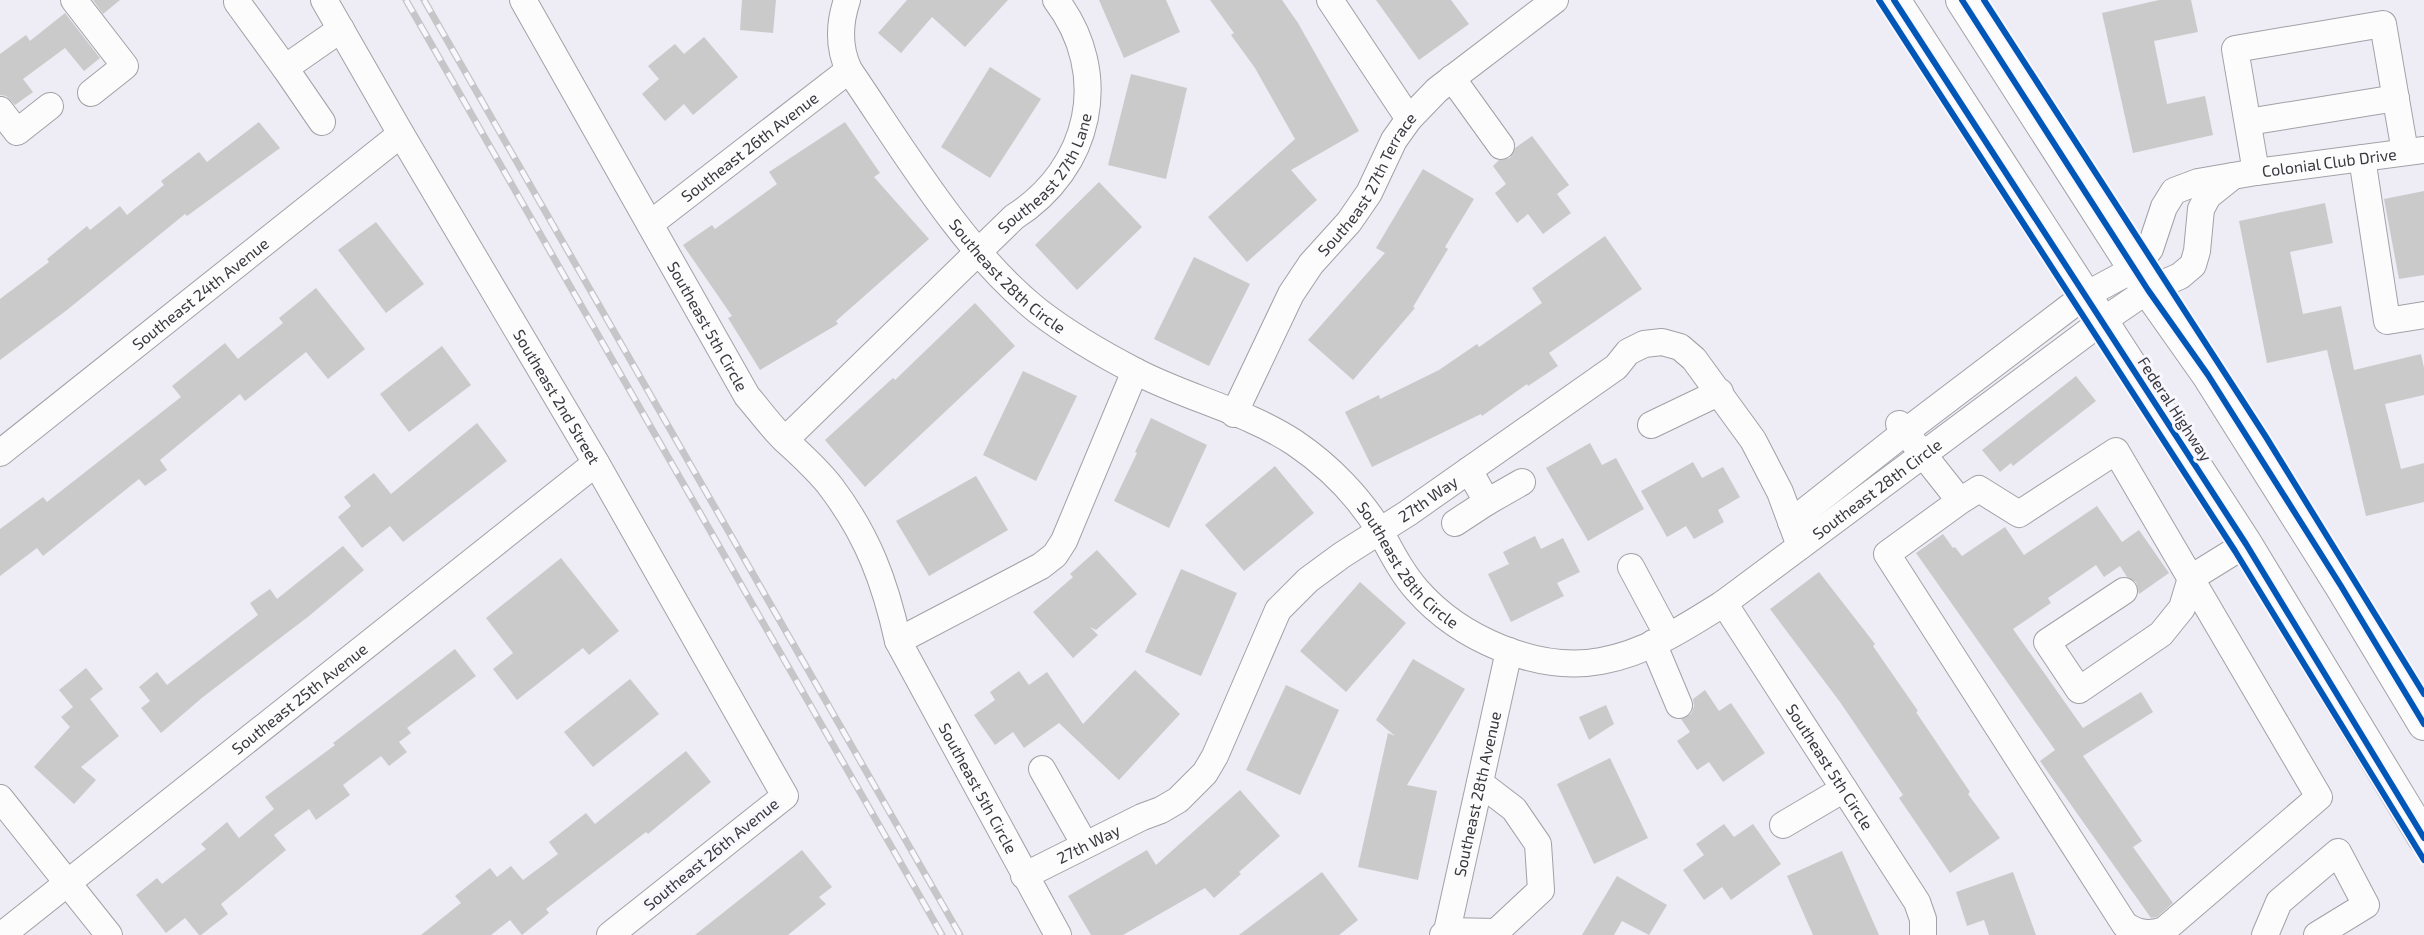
<svg xmlns="http://www.w3.org/2000/svg" width="2424" height="935" viewBox="0 0 2424 935" font-family="'Exo 2',sans-serif">
	<rect width="100%" height="100%" fill="#eeecf4"/>
	<g fill="#cbcacb">
		<polygon points="93,0 120,0 103,14"/>
		<polygon points="742,0 776,0 773,33 740,30"/>
		<polygon points="907,0 1008,0 965,47 932,17 901,53 878,33"/>
		<polygon points="1099,0 1166,0 1180,32 1124,58"/>
		<polygon points="1210,0 1282,0 1298,23 1359,131 1291,170 1317,200 1247,262 1208,217 1295,139 1255,68 1231,35 1234,33"/>
		<polygon points="1376,0 1451,0 1469,24 1419,60"/>
		<polygon points="2159,0 2191,0 2198,32 2154,41 2167,104 2205,96 2213,135 2133,153 2102,13"/>
		<polygon points="65,13 100,58 84,71 65,48 23,79 33,92 15,105 6,96 0,95 0,54 26,35 30,41"/>
		<polygon points="704,37 738,77 693,115 684,104 665,121 642,94 659,79 648,66 675,44 684,54"/>
		<polygon points="990,67 1041,99 990,178 941,147"/>
		<polygon points="1131,74 1187,88 1166,179 1108,165"/>
		<polygon points="259,122 280,148 187,216 185,214 67,310 0,360 0,299 49,262 47,259 87,226 90,230 120,206 127,215 164,185 161,181 199,152 207,162"/>
		<polygon points="845,122 880,173 874,177 929,239 836,321 838,324 760,370 728,318 732,316 683,245 712,225 715,229 777,184 769,172"/>
		<polygon points="1532,136 1569,185 1557,194 1571,213 1543,234 1528,214 1517,223 1495,193 1506,184 1493,166 1499,160 1510,158 1515,148"/>
		<polygon points="1423,169 1474,199 1445,247 1448,249 1413,307 1415,308 1353,380 1308,340 1385,253 1376,248"/>
		<polygon points="1099,182 1142,227 1077,290 1035,245"/>
		<polygon points="2424,191 2424,275 2399,279 2384,199"/>
		<polygon points="2325,203 2333,243 2290,252 2303,314 2341,306 2354,370 2421,354 2424,368 2424,395 2385,404 2401,469 2424,463 2424,502 2366,516 2327,350 2267,363 2239,221"/>
		<polygon points="376,222 424,284 386,313 338,250"/>
		<polygon points="1605,236 1642,289 1549,353 1558,366 1528,386 1527,384 1482,416 1481,414 1372,467 1345,412 1379,395 1380,399 1439,370 1477,344 1479,347 1542,303 1532,288"/>
		<polygon points="1194,257 1250,284 1209,366 1154,339"/>
		<polygon points="316,288 365,349 328,379 306,352 245,401 240,394 160,460 167,470 145,486 139,479 43,556 37,548 0,576 0,529 43,497 47,502 181,397 172,386 225,343 238,359 283,323 279,318"/>
		<polygon points="975,303 1015,346 865,487 825,440 893,378 895,380"/>
		<polygon points="442,346 471,385 409,432 380,394"/>
		<polygon points="1023,371 1077,396 1036,481 983,455"/>
		<polygon points="2076,376 2096,401 2013,466 2011,463 2000,472 1982,450"/>
		<polygon points="1151,418 1207,445 1169,528 1114,501 1137,453 1135,452"/>
		<polygon points="477,423 507,461 403,542 390,526 362,548 338,517 351,506 344,497 374,473 391,494"/>
		<polygon points="1590,443 1602,465 1616,458 1644,509 1588,541 1546,468"/>
		<polygon points="1693,462 1702,478 1723,467 1740,497 1718,510 1724,522 1694,539 1686,526 1667,537 1641,491"/>
		<polygon points="1275,466 1314,513 1244,571 1205,525"/>
		<polygon points="976,476 1008,530 929,576 896,521"/>
		<polygon points="2097,506 2122,542 2139,530 2169,573 2139,594 2136,582 2127,577 2120,566 2104,577 2096,565 2048,598 2051,603 2013,629 2083,728 2141,692 2153,712 2083,756 2142,841 2133,847 2173,903 2157,917 2151,918 2040,761 2055,750 1916,553 1943,534 1953,548 1955,547 1962,556 2005,527 2024,555"/>
		<polygon points="1535,536 1541,549 1563,538 1580,572 1557,583 1564,596 1511,622 1488,574 1509,564 1503,552"/>
		<polygon points="343,546 364,570 309,616 203,697 161,733 141,708 150,701 139,687 157,672 167,685 258,615 250,603 270,589 277,599"/>
		<polygon points="1097,550 1137,594 1096,630 1090,627 1098,635 1073,658 1033,612 1073,577 1070,574"/>
		<polygon points="561,558 619,631 589,655 583,648 517,700 493,669 513,653 486,618"/>
		<polygon points="1181,569 1237,593 1201,676 1145,652"/>
		<polygon points="1819,572 1875,644 1873,646 1918,711 1916,712 1970,792 1968,794 2000,838 1950,873 1899,798 1903,795 1840,702 1770,609"/>
		<polygon points="1360,582 1406,623 1346,692 1300,651"/>
		<polygon points="455,649 476,676 407,728 411,733 399,742 407,752 389,766 381,756 343,785 350,795 316,820 309,809 274,835 286,850 221,904 228,914 201,935 199,935 185,918 166,933 136,895 157,878 162,884 206,849 201,844 227,822 239,838 274,809 265,797 335,745 333,743"/>
		<polygon points="1413,659 1465,689 1407,785 1437,791 1418,880 1358,867 1388,733 1395,736 1376,720"/>
		<polygon points="86,668 103,689 90,699 119,736 81,767 96,780 74,804 34,767 70,727 61,717 73,707 59,690"/>
		<polygon points="1135,670 1180,714 1119,780 1059,723 1024,748 1013,732 995,745 974,715 995,700 990,692 1019,671 1029,685 1047,672 1083,724"/>
		<polygon points="630,679 659,714 593,767 564,732"/>
		<polygon points="1286,685 1339,710 1300,795 1246,770"/>
		<polygon points="1705,690 1719,711 1731,703 1765,753 1723,782 1709,762 1697,770 1677,741 1690,732 1681,719 1691,714 1694,706 1693,699"/>
		<polygon points="1606,705 1614,724 1589,740 1579,717"/>
		<polygon points="686,751 711,782 648,834 646,832 546,909 549,913 522,935 510,920 491,935 421,935 461,903 455,896 490,868 497,877 511,866 523,880 558,854 549,842 586,813 595,824"/>
		<polygon points="1610,758 1648,838 1594,864 1557,784"/>
		<polygon points="1240,790 1280,836 1239,872 1241,874 1214,898 1205,888 1123,935 1091,935 1068,896 1147,850 1156,865"/>
		<polygon points="1724,824 1734,837 1753,824 1781,864 1731,900 1722,887 1704,900 1683,870 1704,855 1696,844"/>
		<polygon points="802,850 832,887 819,897 826,904 788,935 695,935"/>
		<polygon points="1842,851 1879,935 1813,935 1787,876"/>
		<polygon points="1322,872 1358,920 1339,935 1239,935"/>
		<polygon points="2013,872 2036,935 1989,935 1984,920 1967,926 1956,892"/>
		<polygon points="1617,876 1667,905 1649,935 1622,921 1614,935 1582,935"/>
	</g>
	<g fill="none" stroke-linecap="round" stroke-linejoin="round">
		<g stroke="#a2a1a7" stroke-width="28">
			<g id="minor">
				<polyline points="74,0 125,66 91,93"/>
				<path id="s1" d="M324,0L401,134L596,463L785,796L610,935"/>
				<path id="s2" d="M523,0L747,396C760,411 772,428 786,441C802,456 818,470 831,487C868,536 885,582 898,641L1058,935"/>
				<path id="s3" d="M847,0C839,24 838,47 849,70C903,149 963,251 1038,311C1068,334 1102,354 1135,371C1186,398 1247,411 1295,443C1329,466 1360,498 1381,533C1392,553 1402,573 1417,590C1459,638 1537,673 1601,661C1646,653 1686,627 1724,603L2101,322L2148,290L2180,276L2193,265L2197,251L2201,209L2208,196L2233,176"/>
				<polyline points="1330,0 1409,119"/>
				<polyline points="237,2 285,68 341,29"/>
				<polyline points="285,68 322,122"/>
				<polyline points="1452,78 1501,146"/>
				<polyline points="0,110 17,132 50,106"/>
				<polyline points="2248,122 2396,98"/>
				<polyline points="2362,158 2387,321 2424,315"/>
				<polyline points="2256,172 2235,49 2383,24 2405,152"/>
				<path id="s4" d="M650,224L849,70"/>
				<path id="s5" d="M1234,414L1291,294L1311,264L1349,222L1369,193L1394,140L1409,119L1437,90L1555,0"/>
				<path d="M1899,424L1960,501L1887,554L2125,925C2139,934 2149,935 2164,930L2319,797L2116,451L2019,514L1979,489L1960,501"/>
				<polyline points="1651,425 1720,392"/>
				<path id="s6" d="M785,440L1014,217C1091,168 1112,74 1056,0"/>
				<path id="s7" d="M0,453L401,134"/>
				<polyline points="1487,502 1522,482"/>
				<path id="s8" d="M1791,522L1905,432L2084,296L2134,269L2150,249L2164,207L2174,191L2198,182L2256,172L2424,150"/>
				<polyline points="1455,523 1487,502 1469,470"/>
				<polyline points="1631,567 1668,636"/>
				<polyline points="2124,591 2047,642 2079,690 2161,634 2182,608 2191,578 2246,544"/>
				<path id="s9" d="M1724,603L1917,902L1923,919V935"/>
				<polyline points="898,641 1041,566 1055,555 1064,541 1135,371"/>
				<polyline points="1653,643 1679,705"/>
				<polyline points="1042,769 1085,845"/>
				<polyline points="0,798 109,935"/>
				<polyline points="1783,825 1844,789"/>
				<path id="s10" d="M1024,876L1142,817L1161,810L1178,800L1205,773L1215,756L1278,610L1308,580L1342,555L1408,513L1616,367L1628,352L1644,344L1662,342L1680,347L1694,359L1753,440L1780,492L1800,546"/>
				<polyline points="1447,931 1496,932 1541,890 1538,844 1514,809 1480,783"/>
				<path id="s11" d="M2,935L596,463"/>
				<path id="s12" d="M1443,935L1447,931L1509,651"/>
				<polyline points="2265,935 2279,902 2338,852 2366,905 2317,935"/>
			</g>
		</g>
		<g stroke="#a2a1a7" stroke-width="34">
			<g id="major">
				<polyline points="1894,0 2246,544 2424,838"/>
				<polyline points="1962,0 2148,290 2208,375 2341,586 2424,724"/>
			</g>
		</g>
		<use href="#minor" stroke="#fcfcfd" stroke-width="26"/>
		<use href="#major" stroke="#fcfcfd" stroke-width="32"/>
		<g stroke="#c6c5c8" stroke-width="7">
			<g id="rail">
				<polyline points="406,0 942,935"/>
				<polyline points="424,0 960,935"/>
			</g>
		</g>
		<use href="#rail" stroke="#f9f7fe" stroke-width="4.5" stroke-dasharray="14" stroke-linecap="butt"/>
		<g stroke="#f9f7fe" stroke-width="10">
			<g id="cycleway">
				<polyline points="1879,0 2235,551 2424,860"/>
				<polyline points="1894,0 2246,544 2424,838"/>
				<polyline points="1962,0 2148,290 2208,375 2341,586 2424,724"/>
				<polyline points="1984,0 2266,437 2424,694"/>
			</g>
		</g>
		<use href="#cycleway" stroke="#0057b8" stroke-width="6"/>
	</g>
	<g text-anchor="middle" stroke-width="6" stroke-linejoin="round" paint-order="stroke">
		<g font-size="16" fill="#39383e" stroke="#f9f7fe">
			<text dy="6" stroke="none"><textPath href="#s4" startOffset="126">Southeast 26th Avenue</textPath></text>
			<text dy="6" stroke="none"><textPath href="#s8" startOffset="674">Colonial Club Drive</textPath></text>
			<text dy="6" stroke="none"><textPath href="#s6" startOffset="375">Southeast 27th Lane</textPath></text>
			<text dy="6" stroke="none"><textPath href="#s5" startOffset="267">Southeast 27th Terrace</textPath></text>
			<text dy="6" stroke="none"><textPath href="#s3" startOffset="333">Southeast 28th Circle</textPath></text>
			<text dy="6" stroke="none"><textPath href="#s7" startOffset="256">Southeast 24th Avenue</textPath></text>
			<text dy="6" stroke="none"><textPath href="#s2" startOffset="375">Southeast 5th Circle</textPath></text>
			<text dy="6" stroke="none"><textPath href="#s1" startOffset="460">Southeast 2nd Street</textPath></text>
			<text transform="translate(2175 409) rotate(57)" y="6">Federal Highway</text>
			<text dy="6" stroke="none"><textPath href="#s3" startOffset="1395">Southeast 28th Circle</textPath></text>
			<text dy="6" stroke="none"><textPath href="#s10" startOffset="576">27th Way</textPath></text>
			<text dy="6" stroke="none"><textPath href="#s3" startOffset="837">Southeast 28th Circle</textPath></text>
			<text dy="6" stroke="none"><textPath href="#s11" startOffset="380">Southeast 25th Avenue</textPath></text>
			<text dy="6" stroke="none"><textPath href="#s9" startOffset="195">Southeast 5th Circle</textPath></text>
			<text dy="6" stroke="none"><textPath href="#s2" startOffset="916">Southeast 5th Circle</textPath></text>
			<text dy="6" stroke="none"><textPath href="#s12" startOffset="146">Southeast 28th Avenue</textPath></text>
			<text dy="6" stroke="none"><textPath href="#s10" startOffset="72">27th Way</textPath></text>
			<text transform="translate(711 854) rotate(-39)" y="6">Southeast 26th Avenue</text>
		</g>
	</g>
</svg>
